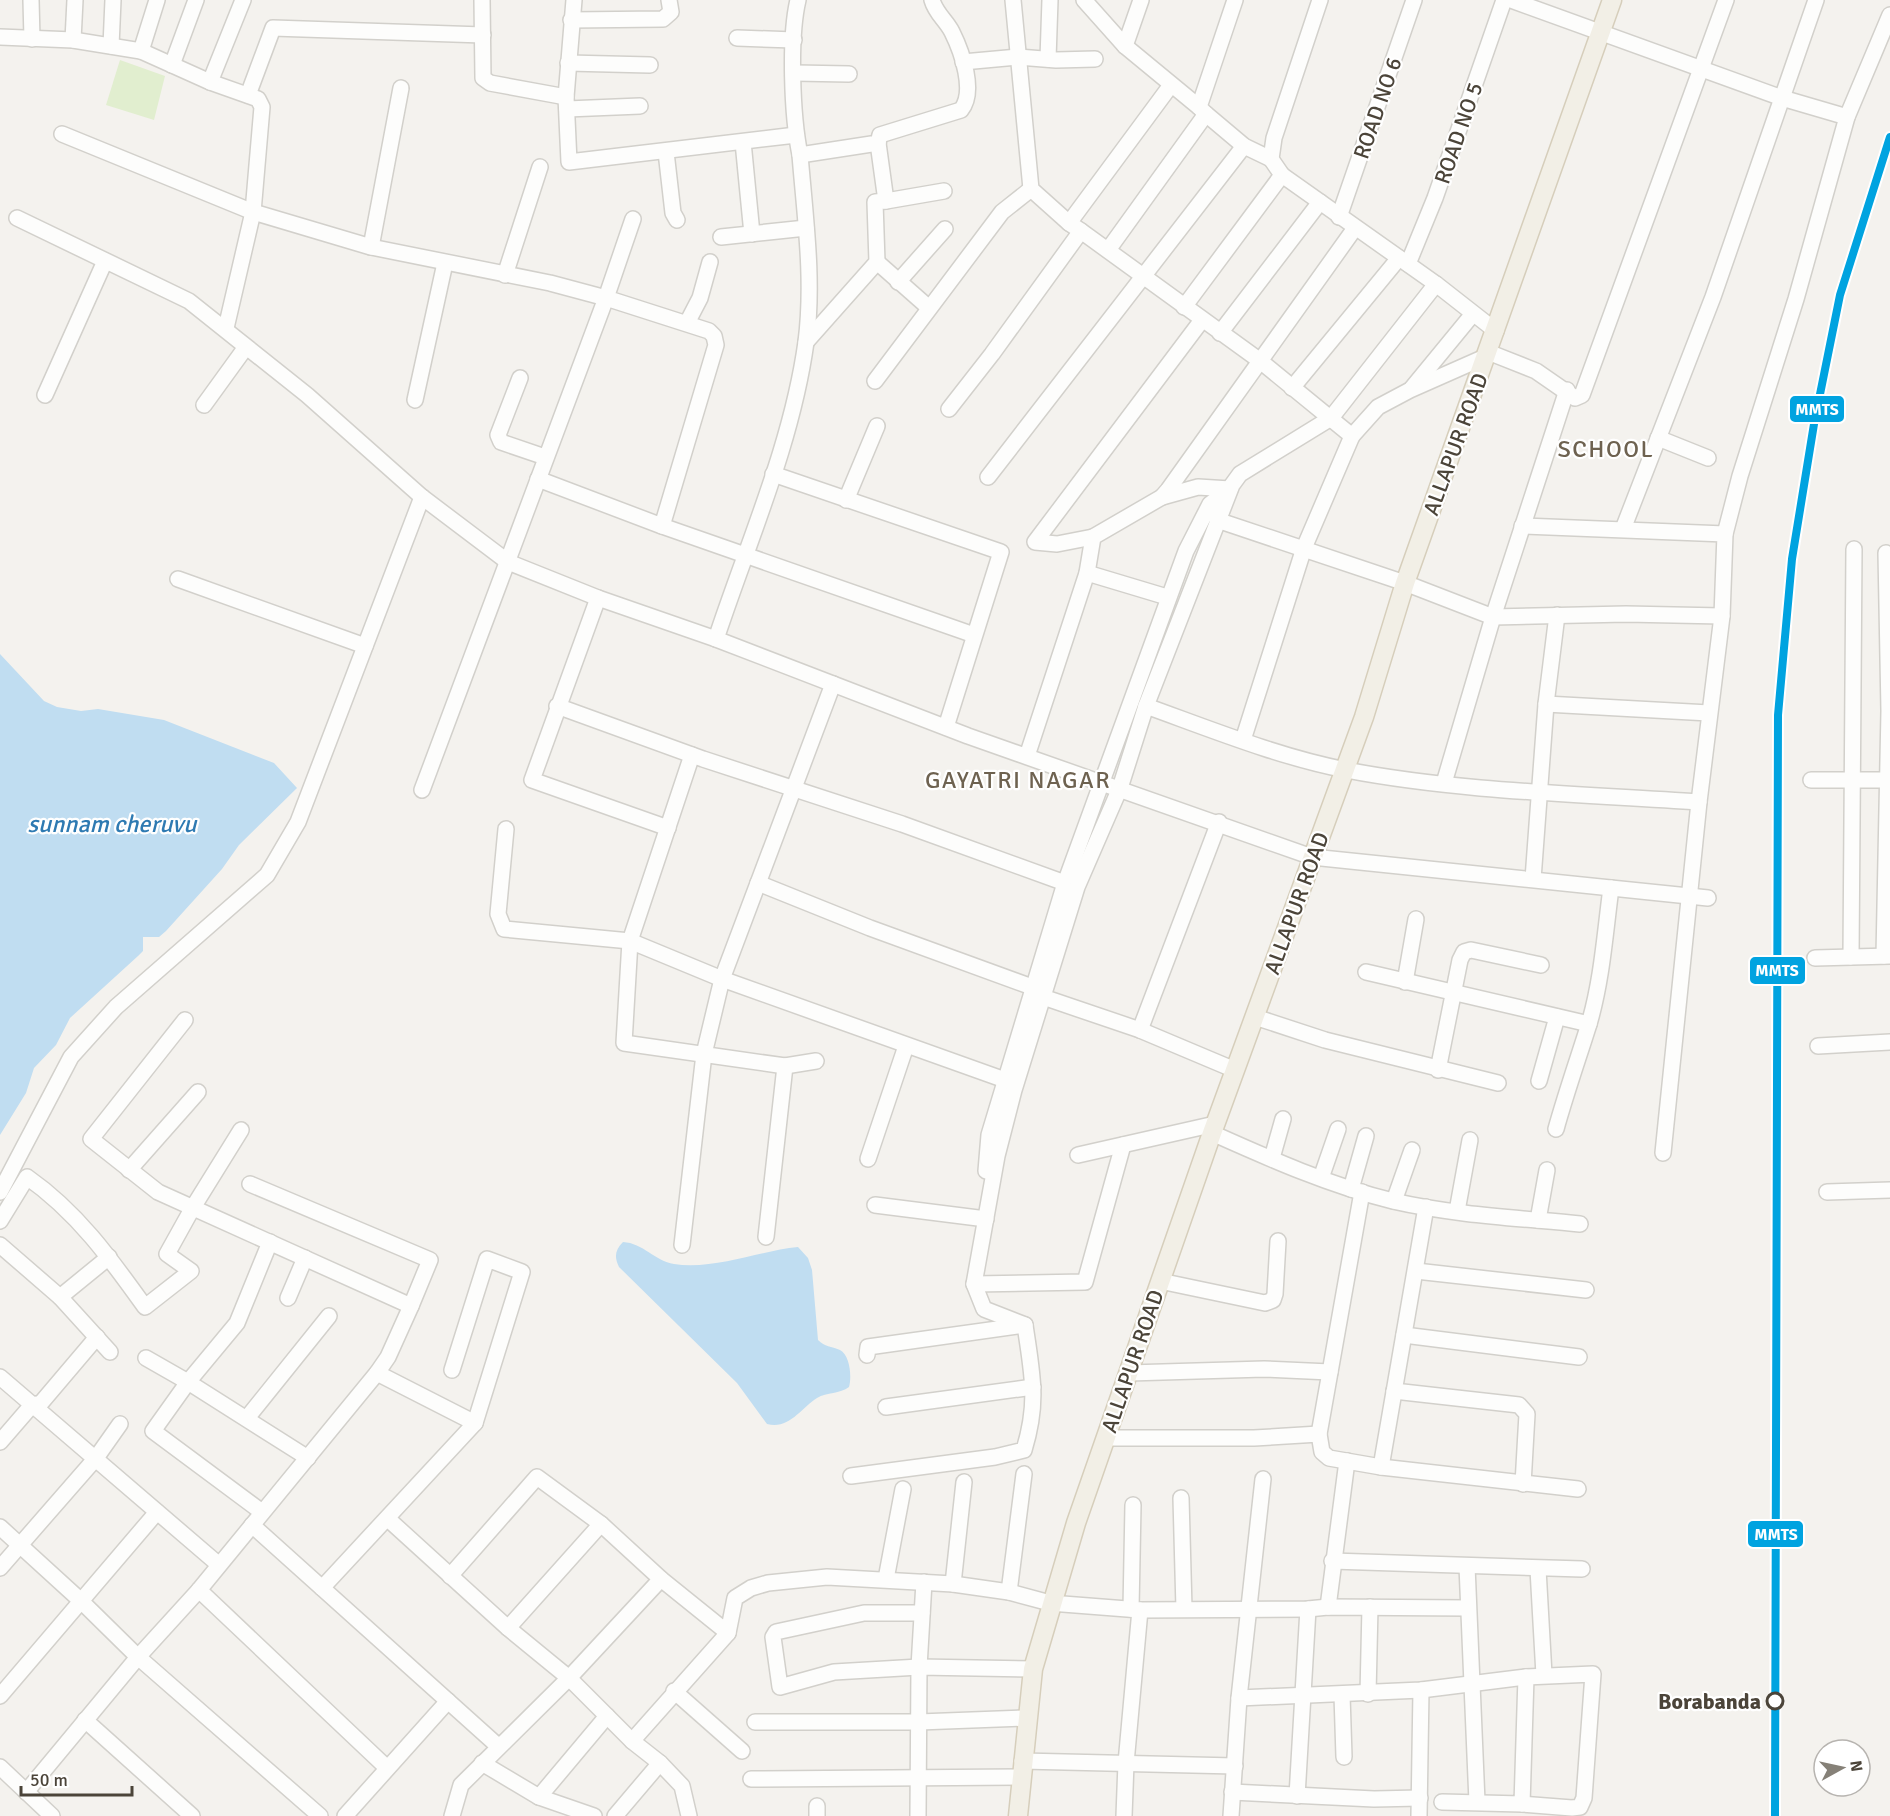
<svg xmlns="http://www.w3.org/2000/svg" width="1890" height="1816" viewBox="0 0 1890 1816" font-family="Signika,sans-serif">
	<rect width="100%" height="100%" fill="#f4f2ee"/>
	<polygon fill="#e1eecf" points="120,60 165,76 154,120 106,105"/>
	<g fill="#c0ddf1">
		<polygon points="0,654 44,701 57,707 81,711 98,709 164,720 274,763 297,788 239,845 222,869 166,931 159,937 143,937 143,951 138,956 70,1018 56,1045 34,1068 26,1093 0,1135"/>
		<path d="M623,1242C643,1243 655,1261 674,1264C714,1270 758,1251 798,1247L808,1258L812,1270L818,1340C825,1347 831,1346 840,1350C850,1355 852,1377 849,1387C840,1394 827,1392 817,1398C801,1408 789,1430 767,1424L737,1383L619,1267C614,1257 615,1250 623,1242Z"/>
	</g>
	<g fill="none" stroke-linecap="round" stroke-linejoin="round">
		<g stroke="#d2d0cb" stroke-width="18">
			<g id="minor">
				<polyline points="31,0 32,39"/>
				<polyline points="482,0 483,78 490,83 566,97"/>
				<polyline points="574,0 566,97 569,162 796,135"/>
				<path d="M798,0C789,38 792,116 800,155C805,217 814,280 806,342C792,444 748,542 716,639L968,736L1312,857L1708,898"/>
				<polyline points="1013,0 1031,189 1069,223"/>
				<polyline points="1084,0 1125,46 1199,107"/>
				<polyline points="1511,0 1782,98 1847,117"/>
				<polyline points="571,20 663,19 671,12 669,0"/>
				<polyline points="0,37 73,40 141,51 210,82 258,99 262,107 253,212 226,328"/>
				<polyline points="737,38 794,40"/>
				<polyline points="73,40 75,0"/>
				<polyline points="111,46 113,0"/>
				<polyline points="1125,46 1141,0"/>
				<polyline points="141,51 157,0"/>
				<polyline points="1048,59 1050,0"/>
				<polyline points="963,62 1018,57 1056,60 1095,59"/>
				<polyline points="568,63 650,65"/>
				<polyline points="172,65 196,0"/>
				<polyline points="795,73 849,74"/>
				<polyline points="210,82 243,0"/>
				<polyline points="248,95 273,28 483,35"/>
				<polyline points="567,109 640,106"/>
				<polyline points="1206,114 1244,146 1271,159"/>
				<polyline points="62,134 253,212 371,247 550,283 606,298 422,790"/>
				<polyline points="743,142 752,234"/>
				<polyline points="666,152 673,213 677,220"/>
				<path d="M800,155L878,143L880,135L961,110C976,92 962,52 952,32C946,20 936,14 932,0"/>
				<polyline points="1282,175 1436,284 1496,331"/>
				<polyline points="886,201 944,191"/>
				<polyline points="1339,217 1414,0"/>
				<polyline points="17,218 189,301 307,395 422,497 508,562 598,598 716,639"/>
				<polyline points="633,219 606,298 709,331 714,336 716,345 662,526"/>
				<polyline points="1081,231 1259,360 1352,436 1304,548 1243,740"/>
				<polyline points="721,237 806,228"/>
				<polyline points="371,247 401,88"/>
				<polyline points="1108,250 1206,114 1199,107 1235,0"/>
				<polyline points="877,262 928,307"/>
				<polyline points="1408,264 1435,198 1504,0"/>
				<polyline points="505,275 540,167"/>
				<polyline points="898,282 945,229"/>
				<polyline points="1184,307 1282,175 1271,159 1274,138 1320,0"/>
				<polyline points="687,323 700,298 710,262"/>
				<polyline points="1220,333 1320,202"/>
				<polyline points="806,342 877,262 875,202 886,201 878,143"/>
				<polyline points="1488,352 1536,371 1575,398 1582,395 1726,0"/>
				<polyline points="520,378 498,435 501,442 545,457"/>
				<polyline points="875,381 1002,212 1031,189"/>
				<polyline points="1292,388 1399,258"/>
				<polyline points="1412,388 1472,315"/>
				<polyline points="45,395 105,261"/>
				<polyline points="415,400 445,263"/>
				<polyline points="204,405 246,347"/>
				<polyline points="949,409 992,354 1081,231 1069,223 1171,85"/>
				<polyline points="1352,436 1378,407 1410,390 1487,356"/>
				<polyline points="1658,438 1708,458"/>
				<polyline points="773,474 1001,552 946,727"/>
				<polyline points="988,477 1244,146"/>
				<polyline points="538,479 662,526 974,635"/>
				<polyline points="1162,497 1198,487 1230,489"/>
				<polyline points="846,500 877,426"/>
				<polyline points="1217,520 1405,583 1493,617 1626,614 1722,616"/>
				<polyline points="1522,526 1725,534 1722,616 1699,802 1663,1153"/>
				<polyline points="1623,529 1713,297 1816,0"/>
				<polyline points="1725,534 1740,476 1796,299 1847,117 1890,15"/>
				<polyline points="1093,537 1057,544 1035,542 1202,320"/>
				<polyline points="1087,573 1167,597"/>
				<polyline points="178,579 365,646"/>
				<polyline points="598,598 532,780 668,828"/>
				<polyline points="1546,704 1709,713"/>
				<polyline points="557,706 703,759 902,824 1065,883"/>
				<path d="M1146,706C1210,729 1279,757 1346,770C1461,792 1582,794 1699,802"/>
				<polyline points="692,755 630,941 624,1043 785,1066 816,1061"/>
				<polyline points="1027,756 1087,573 1093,537 1162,497 1168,490 1355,228"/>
				<polyline points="1811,780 1890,780"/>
				<polyline points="1444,783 1493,617 1567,390"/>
				<polyline points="506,829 498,914 504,929 630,941 722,979 1005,1080"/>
				<polyline points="1533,879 1546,704 1557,615"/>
				<polyline points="758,883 870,928 1032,987"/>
				<polyline points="1884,956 1889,711 1886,553"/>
				<polyline points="1851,957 1854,549"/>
				<polyline points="1815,958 1890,956"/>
				<polyline points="1366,972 1589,1024"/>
				<polyline points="1405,982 1416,919"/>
				<polyline points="1043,997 1140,1030 1235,1070"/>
				<polyline points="1255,1017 1325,1040 1498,1083"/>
				<polyline points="1140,1030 1219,822"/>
				<polyline points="1818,1046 1890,1042"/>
				<polyline points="1438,1070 1460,960 1464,952 1471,950 1541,965"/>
				<polyline points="1539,1081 1557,1017"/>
				<path d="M1556,1129C1566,1093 1578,1059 1589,1024C1602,980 1605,933 1611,888"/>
				<path d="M1212,1133C1270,1159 1331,1186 1393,1201C1454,1215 1518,1218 1580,1224"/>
				<polyline points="1078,1155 1215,1124"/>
				<polyline points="1272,1158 1283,1119"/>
				<polyline points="868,1159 906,1046"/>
				<polyline points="129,1170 198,1092"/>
				<polyline points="986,1171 989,1135 1065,883 1186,551 1210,504 1229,490"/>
				<polyline points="1321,1178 1338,1129"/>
				<polyline points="250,1184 430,1260 411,1306"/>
				<polyline points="1351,1189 1366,1136"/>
				<polyline points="0,1192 71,1057 116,1007 267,875 298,822 422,497"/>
				<polyline points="1827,1192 1890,1190"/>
				<polyline points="1394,1201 1412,1150"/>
				<polyline points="875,1205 986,1219"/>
				<polyline points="1457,1211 1470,1140"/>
				<polyline points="1538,1220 1547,1170"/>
				<path d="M0,1221L27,1177C77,1212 110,1258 145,1307L191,1271L167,1254L192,1209L241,1130"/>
				<polyline points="766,1237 785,1066"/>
				<polyline points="270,1242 237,1323 188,1382 308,1458"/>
				<polyline points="0,1245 60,1297 110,1352"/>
				<polyline points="682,1245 704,1054 722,979 833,684"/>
				<polyline points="1416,1271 1586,1290"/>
				<polyline points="1160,1281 1265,1303 1273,1300 1275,1294 1278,1241"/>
				<polyline points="974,1284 1085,1282 1123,1145"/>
				<polyline points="60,1297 109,1257"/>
				<polyline points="288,1298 305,1258"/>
				<polyline points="1404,1335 1579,1357"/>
				<polyline points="867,1355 868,1347 1025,1325"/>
				<polyline points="146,1358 188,1382 153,1431 262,1512"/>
				<polyline points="377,1373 475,1423"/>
				<polyline points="1129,1373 1264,1369 1330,1372"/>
				<polyline points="0,1377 218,1564"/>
				<polyline points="1394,1391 1519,1405 1527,1414 1523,1484"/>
				<polyline points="886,1407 1033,1387"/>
				<polyline points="247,1418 329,1316"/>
				<polyline points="1319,1434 1362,1192"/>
				<polyline points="1106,1438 1254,1438 1319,1434 1322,1452 1329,1458 1381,1467 1578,1489"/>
				<polyline points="0,1442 32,1405 41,1403 97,1337"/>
				<polyline points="1381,1467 1426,1207"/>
				<path d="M851,1476L995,1457L1024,1450C1039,1401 1032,1374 1025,1325L984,1309L974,1284L997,1156L1014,1090L1077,887L1120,788L1146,706L1232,485L1240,474L1331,418L1436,284"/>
				<polyline points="1181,1498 1184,1609"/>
				<polyline points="388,1519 508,1628 569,1678 632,1741 660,1763 682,1786 689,1816"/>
				<polyline points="252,1525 498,1746"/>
				<polyline points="0,1527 80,1600 138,1657 320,1816"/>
				<polyline points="1332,1561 1582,1569"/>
				<polyline points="1467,1566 1477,1802"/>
				<polyline points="0,1568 96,1458 120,1424"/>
				<polyline points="1538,1569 1544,1675"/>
				<polyline points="450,1576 537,1477 601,1524 661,1579 728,1633"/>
				<polyline points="886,1579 903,1489"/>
				<polyline points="953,1584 964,1482"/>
				<polyline points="322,1588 475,1423 522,1272 487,1259 452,1370"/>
				<polyline points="199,1590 386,1767"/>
				<polyline points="1009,1592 1024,1474"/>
				<polyline points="1328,1607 1347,1461"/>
				<polyline points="1131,1609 1133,1505"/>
				<polyline points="922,1613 864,1613 776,1632 773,1637 780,1687 834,1672 919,1667 1033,1669"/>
				<polyline points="508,1628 601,1524"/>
				<polyline points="674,1691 742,1751"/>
				<polyline points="1368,1694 1370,1607"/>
				<polyline points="1342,1695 1344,1757"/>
				<polyline points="0,1696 157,1512"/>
				<polyline points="1239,1698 1421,1690 1526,1677 1593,1674 1584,1798 1580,1807 1572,1808 1522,1804"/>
				<polyline points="85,1720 192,1816"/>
				<polyline points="755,1722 919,1722 1026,1718"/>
				<polyline points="632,1741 728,1633 735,1598 751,1588 768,1583 827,1577 953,1584 1009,1592 1050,1603 1140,1610 1308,1609 1328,1607 1468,1608"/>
				<polyline points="1022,1761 1235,1766"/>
				<polyline points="482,1763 539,1797 594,1816"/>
				<polyline points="0,1767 52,1816"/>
				<polyline points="751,1779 1021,1777"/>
				<polyline points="26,1792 138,1657 199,1590 377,1373 388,1357 411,1306 158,1192 91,1139 185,1020"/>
				<polyline points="1232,1792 1374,1799 1420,1798"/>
				<polyline points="1297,1796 1308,1609"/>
				<polyline points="539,1797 607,1716"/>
				<polyline points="1442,1802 1522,1804 1526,1677"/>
				<polyline points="817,1806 817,1816"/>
				<polyline points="345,1816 448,1701"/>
				<polyline points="452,1816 461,1785 569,1678 661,1579"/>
				<polyline points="615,1816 660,1763"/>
				<polyline points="918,1816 919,1667 924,1582"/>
				<polyline points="1124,1816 1126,1763 1140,1610"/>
				<polyline points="1231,1816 1239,1698 1263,1479"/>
				<polyline points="1419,1816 1421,1690"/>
			</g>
		</g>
		<g stroke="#d6cebb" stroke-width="21">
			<polyline id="major" points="1018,1816 1033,1669 1076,1523 1212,1133 1364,717 1405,583 1612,0"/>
		</g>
		<use href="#minor" stroke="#fdfdfc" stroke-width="15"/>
		<use href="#major" stroke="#f2efe6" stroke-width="18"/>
		<g stroke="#fff" stroke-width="12">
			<polyline id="rail-1" points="1775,1816 1778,715 1792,559 1814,424 1840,295 1890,137"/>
		</g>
		<use href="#rail-1" stroke="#00a3e0" stroke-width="8"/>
	</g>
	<circle fill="#fff" stroke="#4b4439" stroke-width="3" cx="1775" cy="1701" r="8"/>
	<g text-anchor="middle" stroke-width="4.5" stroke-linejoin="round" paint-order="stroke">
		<g font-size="22" fill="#4b4439" stroke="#fff">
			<text transform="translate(1377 108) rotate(-71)" y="8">ROAD NO 6</text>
			<text transform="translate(1458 133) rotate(-71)" y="8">ROAD NO 5</text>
			<text transform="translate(1455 444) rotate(-70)" y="8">ALLAPUR ROAD</text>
			<text transform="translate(1296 903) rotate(-70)" y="8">ALLAPUR ROAD</text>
			<text transform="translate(1132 1361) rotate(-71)" y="8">ALLAPUR ROAD</text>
		</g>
		<g font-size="22" font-weight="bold" fill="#4b4439" stroke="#fff" text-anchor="end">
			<text x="1761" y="1709">Borabanda</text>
		</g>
		<g font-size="24" letter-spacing="1.5" fill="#6e6250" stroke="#fff">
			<text x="1606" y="457">SCHOOL</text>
			<text x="1018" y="788">GAYATRI NAGAR</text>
		</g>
		<g font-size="24" font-style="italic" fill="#2e7ab2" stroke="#fff">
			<text x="112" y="832">sunnam cheruvu</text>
		</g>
	</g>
	<g stroke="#fff" stroke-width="2">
		<rect x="1789" y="395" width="56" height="28" rx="6" fill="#00a3e0"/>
		<rect x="1749" y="956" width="57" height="29" rx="6" fill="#00a3e0"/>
		<rect x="1747" y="1520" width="57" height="28" rx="6" fill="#00a3e0"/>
	</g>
	<g font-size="16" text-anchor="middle" font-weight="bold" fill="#fff">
		<text x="1817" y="415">MMTS</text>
		<text x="1777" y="976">MMTS</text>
		<text x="1776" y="1540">MMTS</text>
	</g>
	<g transform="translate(1842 1768) rotate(82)"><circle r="28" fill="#ffffff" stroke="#b7b4b0" stroke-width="1.5"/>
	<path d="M0-4.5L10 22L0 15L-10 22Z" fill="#868178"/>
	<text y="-9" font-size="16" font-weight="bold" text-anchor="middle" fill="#4b4439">N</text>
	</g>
	<path d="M21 1786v9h111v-9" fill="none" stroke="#4b4439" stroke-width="3"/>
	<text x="30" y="1786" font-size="18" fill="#4b4439" stroke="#ffffff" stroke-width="4.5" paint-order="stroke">50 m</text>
</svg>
